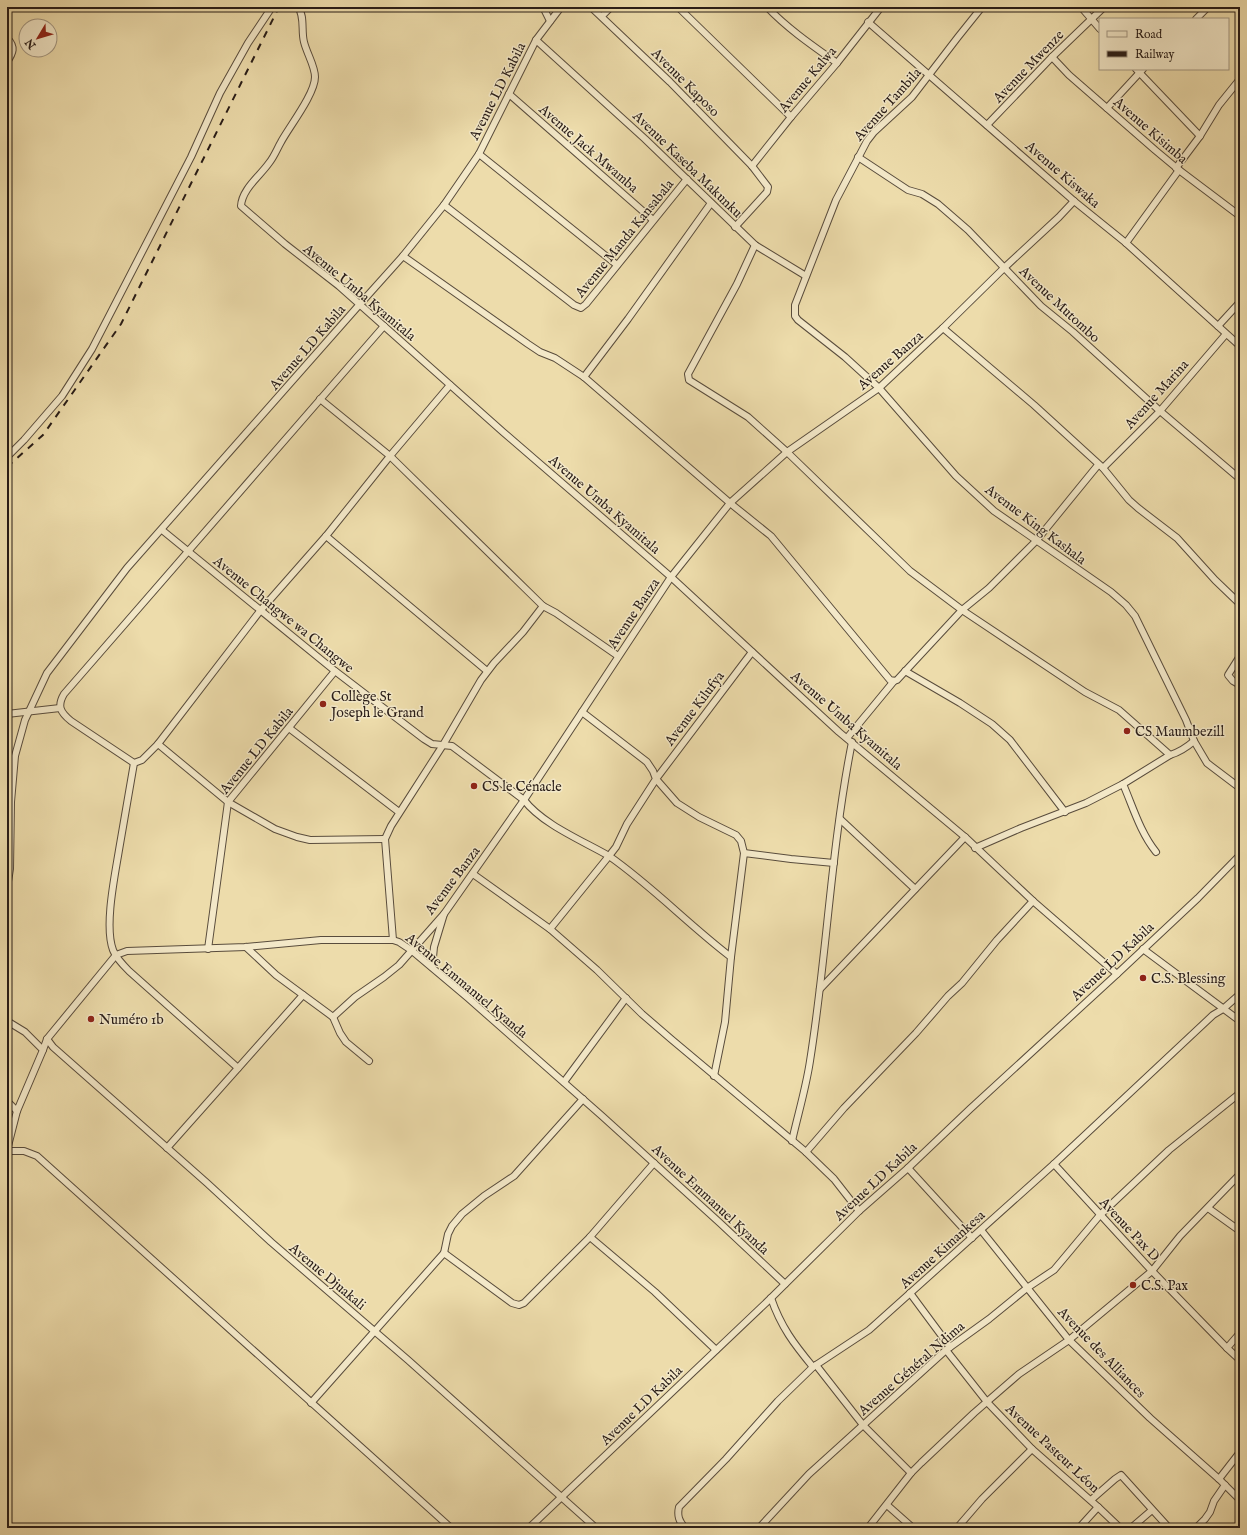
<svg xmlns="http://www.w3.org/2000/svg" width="1247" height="1535" viewBox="0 0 1247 1535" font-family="'IM FELL English',serif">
	<rect width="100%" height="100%" fill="#eddcab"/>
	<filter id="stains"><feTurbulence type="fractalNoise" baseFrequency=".005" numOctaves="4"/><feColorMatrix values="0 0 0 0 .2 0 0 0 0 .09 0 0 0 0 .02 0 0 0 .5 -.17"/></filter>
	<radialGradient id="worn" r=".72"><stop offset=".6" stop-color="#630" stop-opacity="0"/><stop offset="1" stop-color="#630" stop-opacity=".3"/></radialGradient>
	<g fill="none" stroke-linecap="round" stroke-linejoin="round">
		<g stroke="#594c3c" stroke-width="8">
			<g id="minor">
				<path d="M298,7C305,16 301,31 304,42C307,54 315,66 315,77C315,94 289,127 281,142C277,149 274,157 269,163C260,176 242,189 241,206L285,244L339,286L503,432L671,577L839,732L965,837L1033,901L1117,974"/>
				<polyline points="543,7 550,21"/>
				<polyline points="591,7 670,82 752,166 768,187 767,192 735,227"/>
				<polyline points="678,7 791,117"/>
				<path d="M767,7C788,29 813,46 837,63"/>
				<polyline points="982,7 958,37 912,97 874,132 867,141 836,200 795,305 795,316 798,320 845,357 879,388 956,476 994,511 1111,592 1126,605 1135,616 1186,720 1194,741"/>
				<polyline points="1081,7 1100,29"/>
				<polyline points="602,16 611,7"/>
				<polyline points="1196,19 1208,7"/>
				<polyline points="868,22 1074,201 1126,243 1240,346"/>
				<path d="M7,38C16,47 13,53 7,62"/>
				<polyline points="536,40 645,139 755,245 806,276"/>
				<polyline points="1052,57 1069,75 1155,150 1179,170 1240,216"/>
				<polyline points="1136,69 1200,136"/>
				<polyline points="509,94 653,220"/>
				<polyline points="1107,108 1143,69"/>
				<polyline points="987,125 1052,57 1104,7"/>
				<polyline points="479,154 617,265"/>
				<polyline points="858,157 908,190 922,194 938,204 968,230 1041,306 1073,332 1160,411 1240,479"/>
				<polyline points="752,166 791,117 837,63 881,7"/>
				<polyline points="1176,168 1200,136 1219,105 1240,79"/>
				<polyline points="444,205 574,305 581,308 586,304 687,179"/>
				<polyline points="1126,243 1179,170"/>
				<path d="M755,245L737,284L688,374L689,380L748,417L787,452L910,571L962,610L1085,692L1119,710L1170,755C1180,752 1186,748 1194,741L1207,763L1240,788"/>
				<polyline points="403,256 528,344 540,352 555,358 584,377 730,503 771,536 890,680 894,681 897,680 962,610 989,588 1036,541 1098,465"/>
				<path d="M384,326L64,694C57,706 60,712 71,721L134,763L142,760L158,744L228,802L275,829L297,837L310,840L385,839"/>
				<polyline points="1218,326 1240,302"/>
				<polyline points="943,328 1034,405 1103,468 1129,500 1138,508 1177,538 1215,580 1240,604"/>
				<polyline points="584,377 628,319 711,203"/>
				<polyline points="320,399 390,456 543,606 556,613 618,656"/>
				<polyline points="7,457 24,440 62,396 92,349 191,157 220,93 248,43 272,7"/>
				<polyline points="1103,468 1160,411 1226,334"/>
				<path d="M162,530L335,671L424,739L432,744L452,746L524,800C542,824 583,841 609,856L550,929"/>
				<polyline points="326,536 487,671"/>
				<polyline points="1240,656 1228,675 1233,681 1240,685"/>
				<polyline points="905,671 960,703 992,724 1010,740 1065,812"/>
				<path d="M582,712L647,762L653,771L656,779L627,824L616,847L609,856C652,886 689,925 731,957L725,1022L714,1076"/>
				<polyline points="7,714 60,708"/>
				<polyline points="289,728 399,812"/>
				<polyline points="847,738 894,681"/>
				<polyline points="158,744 260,611 326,536 390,456 450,385"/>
				<path d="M134,763C129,792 124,821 119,850C115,875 104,926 113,950C116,958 123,965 129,971L238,1068"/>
				<path d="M1123,784C1133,807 1140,832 1156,852"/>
				<polyline points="840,819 915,889"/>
				<polyline points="975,848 1021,828 1086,803 1123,784 1170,755"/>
				<polyline points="744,853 741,841 736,835 699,817 677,803 656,779 752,652"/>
				<polyline points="473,874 550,929 597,970 642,1014 671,1039 806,1152 834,1179 859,1211"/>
				<polyline points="7,888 10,869 11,802 15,756 25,720 47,673 127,568 360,304 403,256 444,205 479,154 536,40 561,7"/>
				<polyline points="393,940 385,839 391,826 443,745 481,680 494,663 523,632 543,606"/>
				<polyline points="246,947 276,975 333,1017 340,1033 346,1042 369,1061"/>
				<polyline points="208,949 228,802 335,671"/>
				<polyline points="1143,949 1240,1021"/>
				<polyline points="731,957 744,853 791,859 834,863"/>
				<polyline points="432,967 434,947 444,914"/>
				<polyline points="820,989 965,837"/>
				<polyline points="333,1017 355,997 384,977 399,965 444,914 524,800 671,577 730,503 787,452 879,388 943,328 1004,268 1059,217 1074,201"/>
				<polyline points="7,1021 25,1032 43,1050 17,1111 7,1150"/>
				<polyline points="47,1039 53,1047 207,1183 271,1242 408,1360 596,1528"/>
				<polyline points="43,1050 47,1039 116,955 127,951 246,947 321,940 393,940 399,942 411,950 468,998 602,1116 720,1223 785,1284"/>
				<polyline points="564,1082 626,998"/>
				<polyline points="7,1101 17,1111"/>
				<path d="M792,1141C798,1114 806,1088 810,1061C827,955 831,847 852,742"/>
				<polyline points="167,1148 303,995"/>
				<polyline points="7,1151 24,1151 37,1156 451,1528"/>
				<polyline points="806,1152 844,1108 916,1033 948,996 962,983 997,940 1033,901"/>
				<polyline points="1054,1164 1152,1271 1227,1348 1240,1360"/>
				<polyline points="908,1168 972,1238"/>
				<polyline points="1208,1208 1240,1231"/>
				<polyline points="981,1230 1069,1340 1150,1418 1219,1479 1240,1500"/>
				<polyline points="590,1237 655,1292 716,1350"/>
				<polyline points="444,1253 448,1234 452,1226 462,1214 484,1196 514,1176 583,1099"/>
				<polyline points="910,1293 950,1347"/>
				<path d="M771,1298C781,1327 794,1344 813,1367"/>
				<polyline points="1227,1348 1240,1333"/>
				<polyline points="946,1350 987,1402 1032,1449 1098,1507"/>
				<polyline points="816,1365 863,1425 911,1473"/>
				<polyline points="311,1403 444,1253 512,1303 519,1305 524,1303 590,1237 654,1163"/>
				<polyline points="1219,1479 1240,1452"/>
				<polyline points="1091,1500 1115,1479 1121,1475 1169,1528"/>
				<polyline points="887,1505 913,1528"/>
				<polyline points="529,1528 771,1298 859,1211 908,1168 970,1109 1117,974 1198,898 1240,855"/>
				<path d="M685,1528C679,1521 677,1516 679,1507L726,1459L778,1401L813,1367L869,1330L1054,1164L1213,1015L1223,1009L1240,994"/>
				<polyline points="759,1528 809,1474 946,1350 989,1319 1027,1288 1054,1270 1100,1215 1169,1150 1240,1093"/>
				<polyline points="868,1528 911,1473 921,1463 974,1413 1019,1374 1069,1340 1152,1271 1180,1236 1240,1174"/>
				<polyline points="957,1528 982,1499 1032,1449"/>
				<polyline points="1079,1528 1098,1507 1120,1528"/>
				<polyline points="1131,1528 1152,1510"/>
				<polyline points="1196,1528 1205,1519 1210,1512 1214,1501 1225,1485"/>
			</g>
		</g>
		<use href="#minor" stroke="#f3e8c8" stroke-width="6"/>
		<polyline stroke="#281c17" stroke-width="2" stroke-dasharray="7 7" stroke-linecap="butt" points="7,467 43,435 121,324 279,7"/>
	</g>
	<g fill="#8f2418" stroke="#f3e8c8" stroke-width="1.5">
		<circle cx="323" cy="704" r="4"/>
		<circle cx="1127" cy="731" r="4"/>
		<circle cx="474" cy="786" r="4"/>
		<circle cx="1143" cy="978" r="4"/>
		<circle cx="91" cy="1019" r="4"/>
		<circle cx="1133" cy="1285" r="4"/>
	</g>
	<g text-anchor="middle" stroke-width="3" stroke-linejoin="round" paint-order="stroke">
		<g font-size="14" fill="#281c17" stroke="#f3e8c8">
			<text transform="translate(1028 66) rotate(-46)" y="5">Avenue Mwenze</text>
			<text transform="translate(807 79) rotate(-50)" y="5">Avenue Kalwa</text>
			<text transform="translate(686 82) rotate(45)" y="5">Avenue Kaposo</text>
			<text transform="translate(497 91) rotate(-63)" y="5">Avenue LD Kabila</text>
			<text transform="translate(887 104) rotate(-48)" y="5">Avenue Tambila</text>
			<text transform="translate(1151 130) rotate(41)" y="5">Avenue Kisimba</text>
			<text transform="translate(589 148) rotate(41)" y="5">Avenue Jack Mwamba</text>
			<text transform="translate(688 164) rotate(44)" y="5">Avenue Kaseba Makunku</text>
			<text transform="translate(1063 174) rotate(41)" y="5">Avenue Kiswaka</text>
			<text transform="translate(624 238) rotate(-51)" y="5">Avenue Manda Kansabala</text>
			<text transform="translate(360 292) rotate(40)" y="5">Avenue Umba Kyamitala</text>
			<text transform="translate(1060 304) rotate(43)" y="5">Avenue Mutombo</text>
			<text transform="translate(307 347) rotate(-49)" y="5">Avenue LD Kabila</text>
			<text transform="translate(890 360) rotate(-41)" y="5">Avenue Banza</text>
			<text transform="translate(1156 394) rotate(-48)" y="5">Avenue Marina</text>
			<text transform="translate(605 504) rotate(41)" y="5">Avenue Umba Kyamitala</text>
			<text transform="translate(1036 524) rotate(37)" y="5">Avenue King Kashala</text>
			<text transform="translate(633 613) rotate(-56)" y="5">Avenue Banza</text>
			<text transform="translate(284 614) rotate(39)" y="5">Avenue Changwe wa Changwe</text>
			<text transform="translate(694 708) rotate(-53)" y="5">Avenue Kilufya</text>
			<text transform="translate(847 720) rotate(41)" y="5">Avenue Umba Kyamitala</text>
			<text transform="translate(256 750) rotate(-51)" y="5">Avenue LD Kabila</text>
			<text transform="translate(452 880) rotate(-53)" y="5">Avenue Banza</text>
			<text transform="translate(1112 961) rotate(-43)" y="5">Avenue LD Kabila</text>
			<text transform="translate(467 985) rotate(40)" y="5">Avenue Emmanuel Kyanda</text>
			<text transform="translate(875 1181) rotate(-43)" y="5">Avenue LD Kabila</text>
			<text transform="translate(711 1199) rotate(43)" y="5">Avenue Emmanuel Kyanda</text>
			<text transform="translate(1130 1229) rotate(47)" y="5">Avenue Pax D</text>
			<text transform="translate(942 1249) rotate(-42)" y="5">Avenue Kimankesa</text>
			<text transform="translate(328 1276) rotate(40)" y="5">Avenue Djuakali</text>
			<text transform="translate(1102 1352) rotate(46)" y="5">Avenue des Alliances</text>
			<text transform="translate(911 1368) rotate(-41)" y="5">Avenue Général Ndima</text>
			<text transform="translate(641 1405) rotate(-44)" y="5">Avenue LD Kabila</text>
			<text transform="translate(1053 1448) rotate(43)" y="5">Avenue Pasteur Léon</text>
		</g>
		<g font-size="14" fill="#281c17" stroke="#f3e8c8" text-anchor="start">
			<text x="331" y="701">Collège St<tspan x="331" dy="16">Joseph le Grand</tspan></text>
			<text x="1135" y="736">CS Maumbezill</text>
			<text x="482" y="791">CS le Cénacle</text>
			<text x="1151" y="983">C.S. Blessing</text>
			<text x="99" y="1024">Numéro 1b</text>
			<text x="1141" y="1290">C.S. Pax</text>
		</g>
	</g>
	<rect width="1247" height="1535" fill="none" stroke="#eddcab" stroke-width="24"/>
	<rect x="8" y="8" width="1231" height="1519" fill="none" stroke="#281c17" stroke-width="2"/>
	<rect x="12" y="12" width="1223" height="1511" fill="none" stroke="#281c17"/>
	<rect x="1099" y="18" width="130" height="52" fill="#f3e8c8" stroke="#a29681"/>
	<rect x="1107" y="31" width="20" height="6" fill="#f3e8c8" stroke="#a29681"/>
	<text x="1135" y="38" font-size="12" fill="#281c17">Road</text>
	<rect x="1107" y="51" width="20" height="6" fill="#281c17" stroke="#a29681"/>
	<text x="1135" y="58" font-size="12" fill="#281c17">Railway</text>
	<g transform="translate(38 38) rotate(232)"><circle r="19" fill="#f3e8c8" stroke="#a29681"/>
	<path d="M0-3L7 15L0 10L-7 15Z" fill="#8f2418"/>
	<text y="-6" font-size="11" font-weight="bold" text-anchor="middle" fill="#281c17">N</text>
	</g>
	<rect width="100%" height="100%" filter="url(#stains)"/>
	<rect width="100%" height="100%" fill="url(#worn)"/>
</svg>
